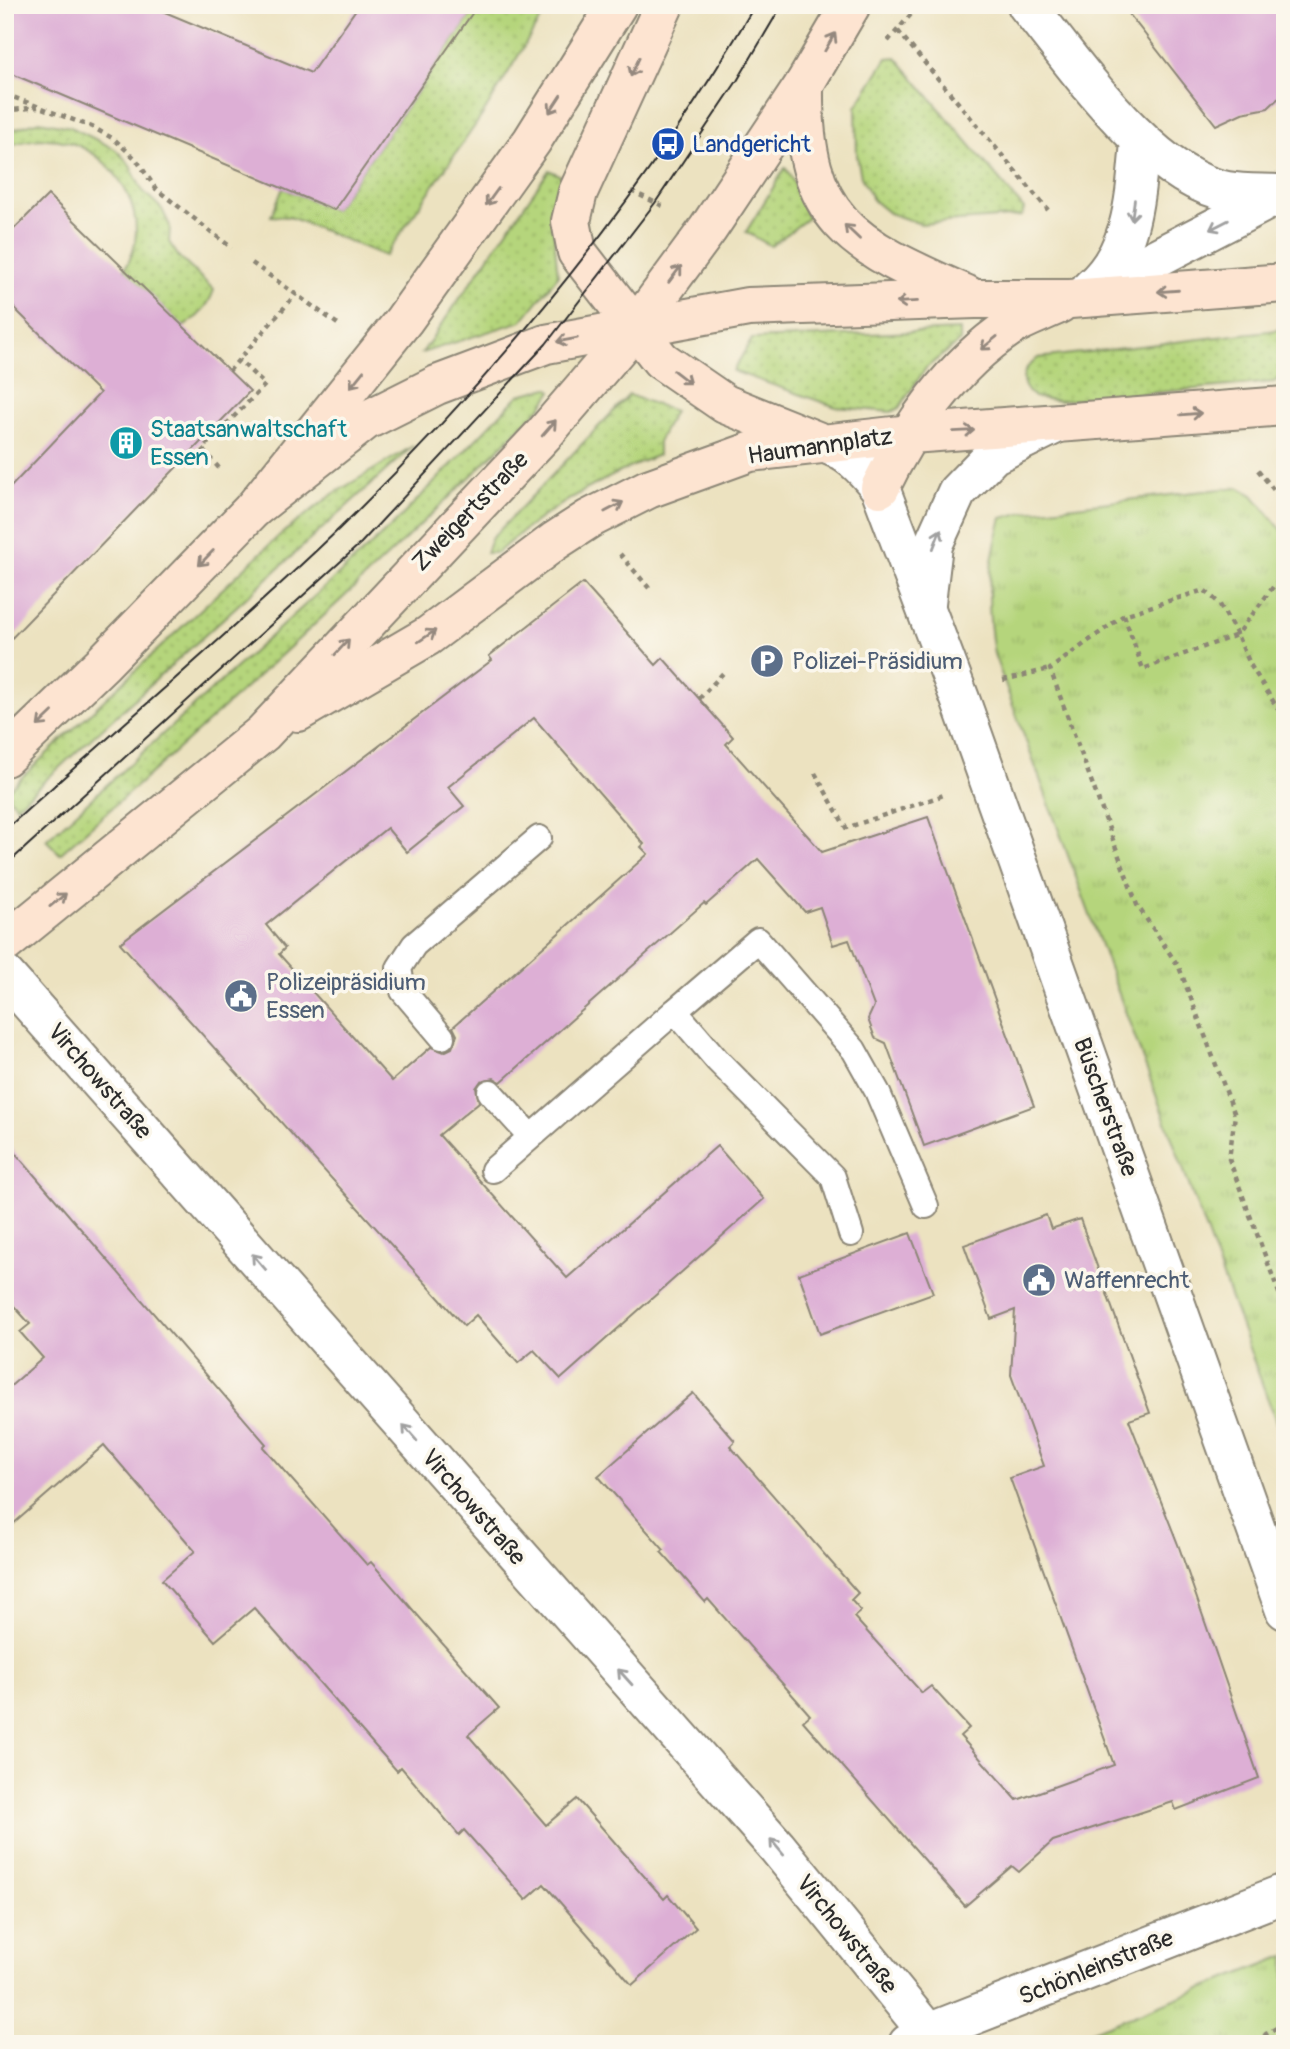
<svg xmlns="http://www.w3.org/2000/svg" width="1290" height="2049" viewBox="0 0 1290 2049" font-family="Pangolin,sans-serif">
	<defs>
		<pattern id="grass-dots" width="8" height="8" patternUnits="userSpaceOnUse" patternTransform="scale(1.75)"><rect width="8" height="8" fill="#b5d57c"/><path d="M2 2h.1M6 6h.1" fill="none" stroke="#9cb76b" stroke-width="1.8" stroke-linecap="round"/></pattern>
		<pattern id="park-tufts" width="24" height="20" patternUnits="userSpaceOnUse" patternTransform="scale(1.75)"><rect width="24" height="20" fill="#b5d57c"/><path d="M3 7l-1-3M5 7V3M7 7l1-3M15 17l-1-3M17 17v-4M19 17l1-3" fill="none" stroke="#9cb76b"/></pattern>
	</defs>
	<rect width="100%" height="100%" fill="#fbf7ec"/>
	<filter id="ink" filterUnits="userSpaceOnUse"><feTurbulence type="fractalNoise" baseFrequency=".0143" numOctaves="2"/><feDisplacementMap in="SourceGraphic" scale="14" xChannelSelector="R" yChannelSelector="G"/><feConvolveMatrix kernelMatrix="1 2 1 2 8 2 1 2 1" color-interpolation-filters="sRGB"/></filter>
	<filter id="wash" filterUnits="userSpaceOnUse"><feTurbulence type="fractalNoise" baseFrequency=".00686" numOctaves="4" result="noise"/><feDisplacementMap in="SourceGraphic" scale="28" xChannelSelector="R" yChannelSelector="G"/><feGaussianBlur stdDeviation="1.57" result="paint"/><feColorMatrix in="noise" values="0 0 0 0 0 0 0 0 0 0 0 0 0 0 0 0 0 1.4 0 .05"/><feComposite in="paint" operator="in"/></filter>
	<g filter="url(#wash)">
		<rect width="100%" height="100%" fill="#ece2c0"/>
		<g fill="url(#grass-dots)" stroke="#708054" stroke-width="2">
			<polygon points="478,5 549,5 483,114 385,256 290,217 271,216 283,188 334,210"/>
			<polygon points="896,57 1024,209 1022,216 921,224 889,213 873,200 861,177 857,156 856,107 887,58"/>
			<path d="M39,121L71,127L115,149L128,162L142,190L162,209L170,226L169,242L179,257L214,290C208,307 199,317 183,327L124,270C156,222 119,156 68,142C46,136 26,140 5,147V132Z"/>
			<path d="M785,168C794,176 801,205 808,218L771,246L746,232Z"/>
			<polygon points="549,170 567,179 553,225 558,276 522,321 422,353"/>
			<path d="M1285,329V373L1274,382L1060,401L1034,397C1017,384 1021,369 1038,358Z"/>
			<polygon points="960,330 960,341 926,368 899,408 891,412 836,407 733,371 752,339"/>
			<path d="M548,388L552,391L541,407C386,562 224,709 60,854L46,840L393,525L519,395Z"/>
			<path d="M629,395L674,411L658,442V455C600,479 543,511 497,553H486L491,539Z"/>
			<polygon points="413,446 17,806 5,793 280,535 333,494"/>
		</g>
		<g fill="url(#park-tufts)" stroke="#708054" stroke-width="2">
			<path d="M1238,487L1253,495L1285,534V1446L994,654C986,603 987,568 1002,518L1024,512Z"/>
			<polygon points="1285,1956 1285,2044 1060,2044"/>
		</g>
		<g id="blocks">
			<g fill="#ddafd5" fill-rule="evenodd">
				<polygon points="5,5 148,5 311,73 359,5 478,5 334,210 5,71"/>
				<polygon points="1122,5 1285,5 1285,92 1268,108 1242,113 1216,125"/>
				<polygon points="48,195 250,391 5,645 5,493 100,393 5,299 5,238"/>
				<path d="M583,583L656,665L663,658L733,737L726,744L822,852L928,817L1034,1106L924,1146L886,1043L875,1038L868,1019L874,1006L849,940L833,945L820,907L805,912L758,859L706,905L704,903L501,1082L494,1078L481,1081L476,1088L479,1102L439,1135L567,1278L717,1146L764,1199L561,1379L534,1350L518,1363L476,1315L464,1326L120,943L492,660L489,656ZM534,718L644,844L641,847L648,854L453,1027L457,1035L452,1048L444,1052L431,1047L392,1081L279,954L285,948L266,925L387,828L407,852L464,806L448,787Z"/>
				<polygon points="5,1141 266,1444 263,1447 367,1565 371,1562 499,1708 468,1735 546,1825 577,1799 664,1899 668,1895 696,1928 632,1985 544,1884 526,1900 464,1830 459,1835 401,1767 397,1771 254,1608 215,1641 162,1580 195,1551 104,1445 5,1531 5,1391 43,1358 20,1332 30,1324 5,1296"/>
				<polygon points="1046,1215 1051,1229 1080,1219 1150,1413 1129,1420 1179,1547 1259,1778 1176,1810 1173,1802 1053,1841 1019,1872 1012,1866 965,1906 803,1721 810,1715 708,1599 705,1602 681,1574 661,1552 664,1550 598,1476 693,1393 735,1441 730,1446 858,1593 851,1600 861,1611 854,1617 922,1693 931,1686 969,1728 960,1736 1017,1800 1114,1765 1010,1478 1044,1466 1011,1375 1015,1310 991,1319 964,1245"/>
				<polygon points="910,1233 933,1293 820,1334 799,1274"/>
			</g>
		</g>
	</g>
	<g filter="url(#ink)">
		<use href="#blocks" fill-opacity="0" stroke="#8c8676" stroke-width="2"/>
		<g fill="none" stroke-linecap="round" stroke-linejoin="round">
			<g stroke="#8c8676" stroke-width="28">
				<g id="service">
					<polyline points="675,1011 758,940 854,1050 877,1091 926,1206"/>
					<polyline points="442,1037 403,991 399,968 414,945 539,838"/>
					<polyline points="490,1092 530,1136"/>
					<polyline points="493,1170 675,1011 717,1060 833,1177 851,1234"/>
				</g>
			</g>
			<g stroke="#8c8676" stroke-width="42">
				<g id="minor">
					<path d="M1027,5C1074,63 1152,179 1227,191C1244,194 1263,193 1280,194"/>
					<path d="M1091,288C1134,251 1135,195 1140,142"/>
					<polyline points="1081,297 1280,194"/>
					<path d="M822,443C848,450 864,468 880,488L960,699L1285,1610"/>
					<polyline points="926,603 933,545 957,492 993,455 1054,425"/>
					<polyline points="5,975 777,1847 937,2044"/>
					<polyline points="908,2044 928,2033 1285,1893"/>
				</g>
			</g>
			<g stroke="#8c8676" stroke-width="42">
				<g id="secondary">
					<polyline points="664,5 578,192 571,221 577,252 661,360 725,404 817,441"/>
					<path d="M804,85C802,223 852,244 967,295"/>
					<path d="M880,488C909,427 953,365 1010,327C1025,318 1043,312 1059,304"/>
					<polyline points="253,509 365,421 437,385 546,344 748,307 975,299 1070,299 1285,283"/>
					<polyline points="298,712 428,636 555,541 589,519 648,489 750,452 911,434 1285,406"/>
					<polyline points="5,757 103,663 253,509 404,320 532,141 617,5"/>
					<polyline points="5,943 263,733 544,434 635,328 708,229 804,85 851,5"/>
				</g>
			</g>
			<g stroke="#8c8676" stroke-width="4.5" stroke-dasharray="5 5" stroke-linecap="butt">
				<polyline points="898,31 1048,210"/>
				<polyline points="888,41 919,5"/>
				<polyline points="5,94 92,127 114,139 136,159 156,189 232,248"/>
				<polyline points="5,111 38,107"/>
				<polyline points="631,191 667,208"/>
				<polyline points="252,263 339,325"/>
				<polyline points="229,371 296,294"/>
				<polyline points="219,468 202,449 265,385 239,360"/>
				<polyline points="1258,470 1285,504"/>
				<polyline points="620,554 649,588"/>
				<polyline points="1285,571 1237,635 1219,603 1204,590 1124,615 1050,669 1137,905 1179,967 1235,1115 1229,1159 1285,1309"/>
				<polyline points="1124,615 1143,669 1237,635 1251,666 1285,720"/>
				<polyline points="1003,680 1050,669"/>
				<polyline points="699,699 725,671"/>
				<polyline points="815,773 846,828 944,795"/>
				<polyline points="1258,2044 1266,2034 1285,2023"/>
			</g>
			<use href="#service" stroke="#fff" stroke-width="24"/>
			<use href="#minor" stroke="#fff" stroke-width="38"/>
			<use href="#secondary" stroke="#fde4d1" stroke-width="38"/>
			<g stroke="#2b2b2b" stroke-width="2">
				<path d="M5,830C116,729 232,632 340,528C500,372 642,199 755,5"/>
				<polyline points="5,866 361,543 546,344 655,203 737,81 782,5"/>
			</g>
		</g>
		<defs><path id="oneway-shaft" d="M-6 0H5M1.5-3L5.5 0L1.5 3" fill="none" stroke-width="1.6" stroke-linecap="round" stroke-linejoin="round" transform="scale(1.75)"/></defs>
		<g stroke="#94887e">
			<use href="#oneway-shaft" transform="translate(830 42) rotate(-60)"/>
			<use href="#oneway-shaft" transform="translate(635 67) rotate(115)"/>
			<use href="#oneway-shaft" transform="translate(555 104) rotate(123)"/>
			<use href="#oneway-shaft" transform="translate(492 197) rotate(126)"/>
			<use href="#oneway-shaft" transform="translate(852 232) rotate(-136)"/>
			<use href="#oneway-shaft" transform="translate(675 274) rotate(-53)"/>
			<use href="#oneway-shaft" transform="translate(1168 291) rotate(176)"/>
			<use href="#oneway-shaft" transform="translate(907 302) rotate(177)"/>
			<use href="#oneway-shaft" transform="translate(567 340) rotate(170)"/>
			<use href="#oneway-shaft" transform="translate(989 343) rotate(141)"/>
			<use href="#oneway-shaft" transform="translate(682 377) rotate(37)"/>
			<use href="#oneway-shaft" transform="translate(357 379) rotate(129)"/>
			<use href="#oneway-shaft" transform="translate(1191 414) rotate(-5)"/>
			<use href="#oneway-shaft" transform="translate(549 428) rotate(-49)"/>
			<use href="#oneway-shaft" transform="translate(964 431) rotate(-3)"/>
			<use href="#oneway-shaft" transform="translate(614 507) rotate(-28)"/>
			<use href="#oneway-shaft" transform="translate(206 558) rotate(134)"/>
			<use href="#oneway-shaft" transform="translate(427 636) rotate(-34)"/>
			<use href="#oneway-shaft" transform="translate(342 647) rotate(-47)"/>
			<use href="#oneway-shaft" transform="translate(45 719) rotate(136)"/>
			<use href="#oneway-shaft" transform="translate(58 900) rotate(-39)"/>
		</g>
		<g stroke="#a0a0a0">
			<use href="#oneway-shaft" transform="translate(1133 210) rotate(98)"/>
			<use href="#oneway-shaft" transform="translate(1219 225) rotate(153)"/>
			<use href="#oneway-shaft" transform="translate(937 539) rotate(-69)"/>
			<use href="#oneway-shaft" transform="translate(259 1262) rotate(-131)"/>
			<use href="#oneway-shaft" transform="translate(410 1433) rotate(-131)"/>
			<use href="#oneway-shaft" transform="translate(625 1677) rotate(-132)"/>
			<use href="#oneway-shaft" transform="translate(777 1847) rotate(-130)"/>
		</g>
	</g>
	<defs>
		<g id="bus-disc" transform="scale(1.75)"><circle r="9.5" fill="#1a4fb4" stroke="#fbf7ec"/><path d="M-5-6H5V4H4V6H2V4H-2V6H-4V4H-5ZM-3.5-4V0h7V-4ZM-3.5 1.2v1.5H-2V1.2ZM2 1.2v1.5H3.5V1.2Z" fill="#fff"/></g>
		<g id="building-disc" transform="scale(1.75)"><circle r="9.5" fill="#0f9aa8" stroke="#fbf7ec"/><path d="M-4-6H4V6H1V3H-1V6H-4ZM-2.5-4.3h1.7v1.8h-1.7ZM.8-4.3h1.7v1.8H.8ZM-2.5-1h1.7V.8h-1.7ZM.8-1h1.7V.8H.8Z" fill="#fff"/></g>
		<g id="parking-disc" transform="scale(1.75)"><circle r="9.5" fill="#5c6f8a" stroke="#fbf7ec"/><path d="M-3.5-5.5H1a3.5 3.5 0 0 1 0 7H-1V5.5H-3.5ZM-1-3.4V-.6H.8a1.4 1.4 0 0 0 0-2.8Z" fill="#fff"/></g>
		<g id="civic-disc" transform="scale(1.75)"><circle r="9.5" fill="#5c6f8a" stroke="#fbf7ec"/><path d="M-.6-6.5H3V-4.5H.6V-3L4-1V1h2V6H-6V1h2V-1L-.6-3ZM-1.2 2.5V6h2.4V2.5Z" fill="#fff"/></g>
	</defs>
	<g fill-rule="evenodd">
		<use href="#bus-disc" x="668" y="144"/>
		<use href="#building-disc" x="126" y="443"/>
		<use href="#parking-disc" x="767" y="661"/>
		<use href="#civic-disc" x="241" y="996"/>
		<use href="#civic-disc" x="1039" y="1280"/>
	</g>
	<g text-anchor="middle" stroke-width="7" stroke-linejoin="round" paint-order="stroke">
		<g font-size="24" fill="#164399" stroke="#fbf7ec" text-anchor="start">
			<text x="692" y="152">Landgericht</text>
		</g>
		<g font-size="24" fill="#0d838f" stroke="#fbf7ec" text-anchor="start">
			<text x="150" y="437">Staatsanwaltschaft<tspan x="150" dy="28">Essen</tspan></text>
		</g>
		<g font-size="24" fill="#2b2b2b" stroke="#fbf7ec">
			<text transform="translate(820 446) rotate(-8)" y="8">Haumannplatz</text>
			<text transform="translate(470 511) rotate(-46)" y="8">Zweigertstraße</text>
			<text transform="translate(100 1081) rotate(49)" y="8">Virchowstraße</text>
			<text transform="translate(1106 1107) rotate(70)" y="8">Büscherstraße</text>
			<text transform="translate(474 1507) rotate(49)" y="8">Virchowstraße</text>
			<text transform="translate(847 1934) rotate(51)" y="8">Virchowstraße</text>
			<text transform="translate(1096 1967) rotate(-22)" y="8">Schönleinstraße</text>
		</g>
		<g font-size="24" fill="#4e5e75" stroke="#fbf7ec" text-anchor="start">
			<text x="792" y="669">Polizei-Präsidium</text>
			<text x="266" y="990">Polizeipräsidium<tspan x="266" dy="28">Essen</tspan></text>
			<text x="1064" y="1288">Waffenrecht</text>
		</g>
	</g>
	<rect width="1290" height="2049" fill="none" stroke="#fbf7ec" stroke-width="28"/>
</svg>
